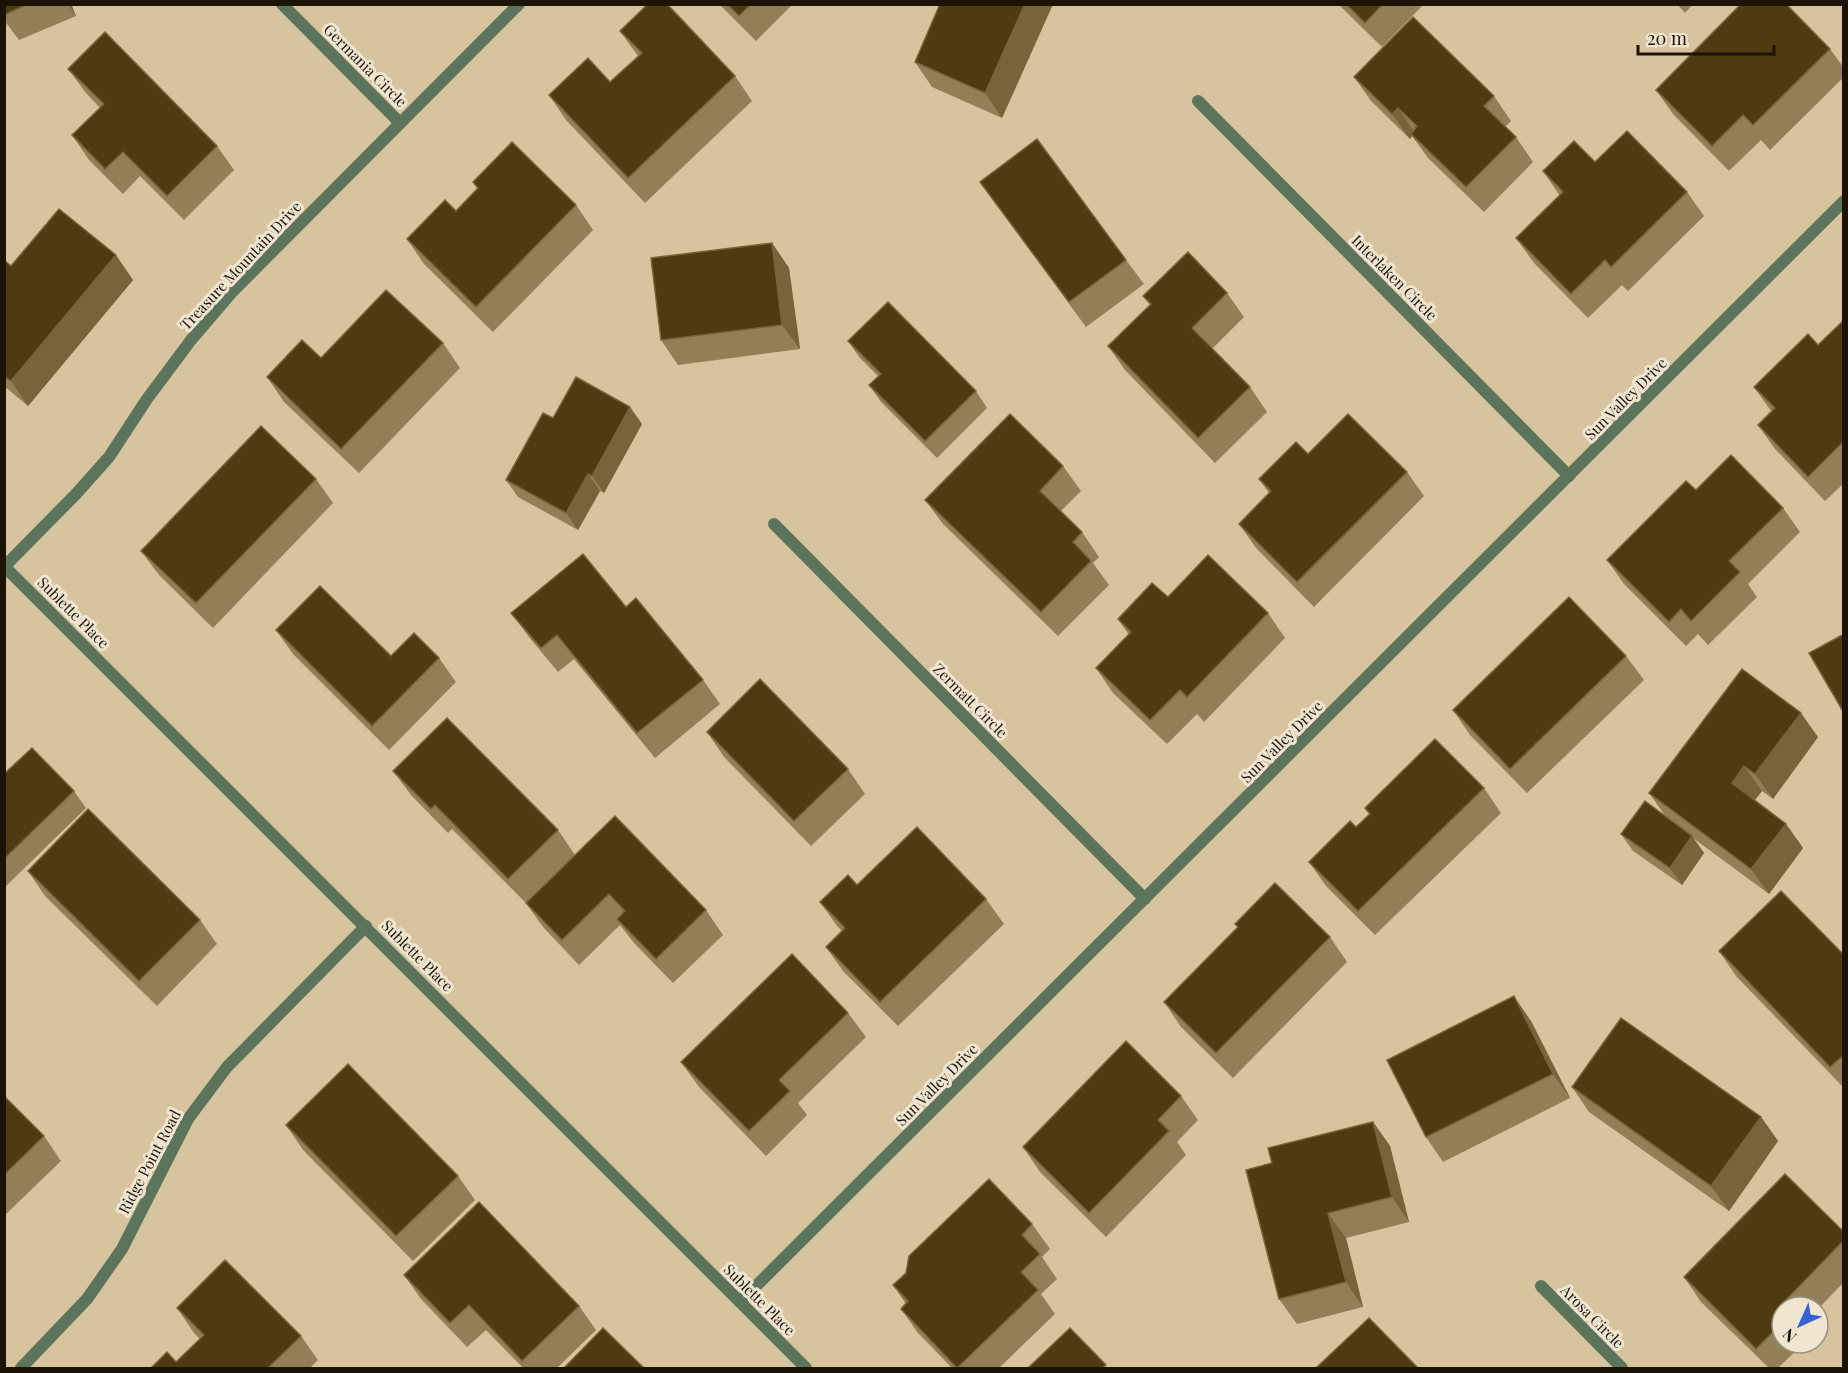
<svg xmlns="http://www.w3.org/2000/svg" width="1848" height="1373" viewBox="0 0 1848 1373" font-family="'Playfair Display',serif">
	<rect width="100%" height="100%" fill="#d7c39d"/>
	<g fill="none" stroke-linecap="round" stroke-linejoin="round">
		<g stroke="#5c745b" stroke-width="12">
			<polyline points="282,4 400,123"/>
			<polyline points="1198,101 1569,476"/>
			<polyline points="774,524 1145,899"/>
			<polyline points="4,566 806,1368"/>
			<polyline points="4,567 76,494 109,457 147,399 191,340 232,292 519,4"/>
			<polyline points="1541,1286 1622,1368"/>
			<polyline points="740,1302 1844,201"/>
			<polyline points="21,1368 87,1299 122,1249 188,1119 227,1067 366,926"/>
		</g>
	</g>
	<g fill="#927f57">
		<polygon points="4,4 71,4 76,16 19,40 4,20"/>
		<polygon points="719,4 793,4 756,41"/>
		<polygon points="940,4 1053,4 1002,118 932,87 915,62"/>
		<polygon points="1338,4 1424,4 1382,47"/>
		<polygon points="1677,4 1693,4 1685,13"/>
		<polygon points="620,31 735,76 752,101 645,203 566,120 549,95 610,82 638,56"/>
		<polygon points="1830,49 1844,68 1844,77 1770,150 1761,140 1729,171 1673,114 1656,90"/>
		<polygon points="68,69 217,146 234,170 184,220 140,176 123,194 89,160 72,135 100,108 86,93"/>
		<polygon points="1354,77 1494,96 1511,121 1505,127 1516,137 1533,162 1484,212 1428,158 1412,136 1410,139 1371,101"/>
		<polygon points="1595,162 1687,192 1704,216 1628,291 1622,285 1588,318 1534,263 1516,238 1560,196 1543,171"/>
		<polygon points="473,182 576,205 593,230 493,332 424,264 407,239 456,211 478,189"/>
		<polygon points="980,182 1126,260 1144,284 1086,327"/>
		<polygon points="772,243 789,268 800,349 678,365 661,340"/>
		<polygon points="4,260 11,266 133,280 28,406 4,386"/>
		<polygon points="1227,293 1244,317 1212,349 1250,387 1267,412 1215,463 1125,370 1108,346 1150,305 1143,296"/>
		<polygon points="1844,320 1844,483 1825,501 1775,449 1758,425 1771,411 1754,387 1818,345"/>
		<polygon points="848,341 976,391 987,408 937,458 881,402 869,385 878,376 860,358"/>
		<polygon points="443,343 460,368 359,473 284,402 267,377 321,358"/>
		<polygon points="553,418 642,424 604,493 600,491 578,530 518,497 506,480"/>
		<polygon points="1308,454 1407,472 1424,496 1314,607 1256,548 1239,524 1269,493 1259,479"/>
		<polygon points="1063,466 1081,491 1061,511 1082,532 1099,557 1093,563 1109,585 1058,636 943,524 925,500"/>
		<polygon points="316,479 333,503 213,628 159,575 141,551"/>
		<polygon points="1696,490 1783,508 1800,532 1748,584 1757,597 1708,645 1698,634 1686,646 1624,584 1607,560"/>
		<polygon points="1168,597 1268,613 1285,638 1204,722 1197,714 1167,744 1113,693 1096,668 1129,635 1118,619"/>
		<polygon points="626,607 703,680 720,704 655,758 574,659 558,672 529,637 511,613"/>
		<polygon points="276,630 391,656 439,658 456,682 389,750 293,654"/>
		<polygon points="1626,656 1644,680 1527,793 1470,735 1453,710"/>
		<polygon points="707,732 848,769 865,794 811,846 724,757"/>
		<polygon points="1818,737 1773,799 1762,791 1755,800 1786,824 1803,848 1769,894 1693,838 1704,853 1682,885 1633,851 1621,834 1666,817 1649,793"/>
		<polygon points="393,771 558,830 575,855 706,910 723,935 673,983 634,943 620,925 579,965 543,927 526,903 452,829 448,833 411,795"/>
		<polygon points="4,774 74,791 86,808 4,888"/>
		<polygon points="1484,788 1501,813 1375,935 1326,886 1309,862 1356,827 1369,814 1365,808"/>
		<polygon points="28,871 200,920 217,944 157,1006 45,896"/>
		<polygon points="857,885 986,899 1004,924 898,1026 843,971 826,947 842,931 837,926 820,902"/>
		<polygon points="1235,924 1330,937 1347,962 1233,1078 1181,1027 1164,1002 1238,928"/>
		<polygon points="1719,951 1844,955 1844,1088 1736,976"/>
		<polygon points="848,1013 866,1037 798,1103 807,1115 766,1156 699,1087 681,1062"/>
		<polygon points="1531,1021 1570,1098 1443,1162 1426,1137"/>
		<polygon points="1572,1087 1761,1117 1778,1141 1729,1211 1589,1112"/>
		<polygon points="4,1096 44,1136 61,1161 4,1216"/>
		<polygon points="1181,1096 1198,1120 1177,1142 1186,1155 1106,1237 1040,1172 1023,1147"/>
		<polygon points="1373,1122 1390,1146 1409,1222 1346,1238 1363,1307 1297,1324 1279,1299"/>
		<polygon points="286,1125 458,1176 475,1200 413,1261 303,1150"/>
		<polygon points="1032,1224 1050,1249 1042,1257 1057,1279 1041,1294 1055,1314 999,1368 952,1368 918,1333 901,1309 906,1304 893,1285"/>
		<polygon points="1844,1232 1844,1282 1818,1309 1818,1307 1782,1307 1782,1343 1804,1343 1778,1368 1769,1368 1701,1302 1684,1277"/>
		<polygon points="404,1275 579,1306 596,1330 557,1368 523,1368 486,1330 467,1347 421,1299"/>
		<polygon points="177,1308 301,1336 318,1360 310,1368 151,1368 176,1362 200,1339 194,1333"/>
	</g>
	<g fill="#77643b">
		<polygon points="68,4 71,4 76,16"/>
		<polygon points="1025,4 1053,4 1002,118 985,93"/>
		<polygon points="1398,108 1415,133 1411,134 1412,136 1410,139 1392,114"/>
		<polygon points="772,243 789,268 800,349 782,325"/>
		<polygon points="116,255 133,280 28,406 11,381"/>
		<polygon points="630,407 642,424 604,493 592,476"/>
		<polygon points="588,474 600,491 578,530 566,513"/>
		<polygon points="1801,713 1818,737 1773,799 1755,774"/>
		<polygon points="1744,766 1762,791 1749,807 1732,783"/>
		<polygon points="1786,824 1803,848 1769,894 1751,869"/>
		<polygon points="1692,836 1704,853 1682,885 1670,868"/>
		<polygon points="1514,996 1531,1021 1570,1098 1553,1074"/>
		<polygon points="1761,1117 1778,1141 1729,1211 1711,1186"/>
		<polygon points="1373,1122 1390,1146 1409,1222 1392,1197"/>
		<polygon points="1328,1213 1346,1238 1363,1307 1346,1282"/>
	</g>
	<g fill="#4e3b11" stroke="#77643b" stroke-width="1.5">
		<polygon points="4,4 28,4 4,15"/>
		<polygon points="648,4 667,4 735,76 628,178 549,95 588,58 610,82 642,53 620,31"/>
		<polygon points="727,4 751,4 739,16"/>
		<polygon points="940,4 1025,4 985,93 915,62"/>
		<polygon points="1346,4 1383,4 1365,23"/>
		<polygon points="1741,4 1786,4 1830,49 1753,125 1743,115 1712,146 1656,90"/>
		<polygon points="1413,17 1494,96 1484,106 1516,137 1466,187 1411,134 1417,126 1398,108 1392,114 1354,77"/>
		<polygon points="105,32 217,146 167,196 123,152 105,169 72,135 104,104 68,69"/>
		<polygon points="1627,131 1687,192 1611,267 1605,260 1571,294 1516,238 1563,192 1543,171 1574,141 1595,162"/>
		<polygon points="1037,139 1126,260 1069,302 980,182"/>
		<polygon points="512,142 576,205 476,307 407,239 445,200 456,211 478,188 473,182"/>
		<polygon points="59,209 116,255 11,381 4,376 4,260 11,266"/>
		<polygon points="772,243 782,325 661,340 651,258"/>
		<polygon points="1188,252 1227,293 1192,328 1250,387 1198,438 1108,346 1151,304 1143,296"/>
		<polygon points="386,290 443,343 341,449 267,377 302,340 321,358"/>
		<polygon points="888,302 976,391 925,441 869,385 881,374 848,341"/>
		<polygon points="1844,320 1844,441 1808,477 1758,425 1775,408 1754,387 1808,334 1818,345"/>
		<polygon points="576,377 630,407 592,476 588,474 566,513 506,480 543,413 553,418"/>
		<polygon points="1010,414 1063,466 1040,491 1082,532 1073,542 1091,561 1041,612 925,500"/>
		<polygon points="1348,414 1407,472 1297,582 1239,524 1271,491 1259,479 1296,442 1308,454"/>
		<polygon points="261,426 316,479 196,603 141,551"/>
		<polygon points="1731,455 1783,508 1729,561 1740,572 1691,621 1681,609 1669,622 1607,560 1686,481 1696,490"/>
		<polygon points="583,554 626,607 636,598 703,680 637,733 557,635 541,648 511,613"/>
		<polygon points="1208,555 1268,613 1187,697 1180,690 1150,720 1096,668 1131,632 1118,619 1152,583 1168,597"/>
		<polygon points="320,586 391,656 414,633 439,658 372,726 276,630"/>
		<polygon points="1569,597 1626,656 1510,769 1453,710"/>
		<polygon points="1844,634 1844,713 1809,653"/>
		<polygon points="1742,669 1801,713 1755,774 1744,766 1732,783 1786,824 1751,869 1649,793"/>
		<polygon points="760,679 848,769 794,821 707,732"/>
		<polygon points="447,718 558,830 508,879 435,805 431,809 393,771"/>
		<polygon points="1435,739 1484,788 1358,911 1309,862 1350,821 1356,827 1370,814 1365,808"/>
		<polygon points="32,748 74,791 4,859 4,774"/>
		<polygon points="1645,801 1692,836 1670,868 1621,834"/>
		<polygon points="88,809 200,920 139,981 28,871"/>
		<polygon points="615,816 706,910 656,959 617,919 625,911 609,894 562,940 526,903"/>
		<polygon points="917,827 986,899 880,1002 826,947 845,928 820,902 848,875 857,885"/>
		<polygon points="1275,883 1330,937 1216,1053 1164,1002 1238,927 1235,924"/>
		<polygon points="1781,891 1844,955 1844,1055 1830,1067 1719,951"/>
		<polygon points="792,954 848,1013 779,1080 790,1091 749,1131 681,1062"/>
		<polygon points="1514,996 1553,1074 1426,1137 1387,1060"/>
		<polygon points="1621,1018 1761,1117 1711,1186 1572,1087"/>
		<polygon points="1126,1041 1181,1096 1158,1120 1169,1131 1089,1213 1023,1147"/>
		<polygon points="348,1064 458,1176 396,1236 286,1125"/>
		<polygon points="4,1096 44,1136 4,1175"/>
		<polygon points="1373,1122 1392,1197 1328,1213 1346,1282 1279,1299 1246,1170 1272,1163 1268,1148"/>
		<polygon points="1785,1174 1844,1232 1844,1240 1787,1299 1795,1307 1782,1307 1782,1323 1756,1349 1684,1277"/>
		<polygon points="989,1179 1032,1224 1022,1235 1040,1254 1021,1272 1038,1290 957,1368 901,1309 908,1301 893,1285 906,1273 909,1256"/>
		<polygon points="479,1202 579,1306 522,1361 469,1305 450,1323 404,1275"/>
		<polygon points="225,1260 301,1336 269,1367 271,1368 151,1368 167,1352 176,1362 204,1335 177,1308"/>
		<polygon points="1369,1318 1418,1368 1316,1368"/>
		<polygon points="603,1328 644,1368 564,1368"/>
		<polygon points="1070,1328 1106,1365 1102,1368 1028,1368"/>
	</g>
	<g text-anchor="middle" stroke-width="6" stroke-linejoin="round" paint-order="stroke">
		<g font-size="15" fill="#1b1406" stroke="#efe5d1">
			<text transform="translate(365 66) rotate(45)" y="5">Germania Circle</text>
			<text transform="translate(241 266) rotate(-47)" y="5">Treasure Mountain Drive</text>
			<text transform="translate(1394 278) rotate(45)" y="5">Interlaken Circle</text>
			<text transform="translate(1626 399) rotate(-45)" y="5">Sun Valley Drive</text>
			<text transform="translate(73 613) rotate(45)" y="5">Sublette Place</text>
			<text transform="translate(970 701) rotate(45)" y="5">Zermatt Circle</text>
			<text transform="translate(1282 742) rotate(-45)" y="5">Sun Valley Drive</text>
			<text transform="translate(417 956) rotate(45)" y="5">Sublette Place</text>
			<text transform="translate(937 1085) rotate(-45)" y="5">Sun Valley Drive</text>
			<text transform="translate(150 1162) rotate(-62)" y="5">Ridge Point Road</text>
			<text transform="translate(759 1300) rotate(45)" y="5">Sublette Place</text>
			<text transform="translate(1592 1317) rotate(45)" y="5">Arosa Circle</text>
		</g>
	</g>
	<rect width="1848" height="1373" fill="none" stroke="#1b1406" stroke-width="12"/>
	<g transform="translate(1800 1325) rotate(225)"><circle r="28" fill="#efe5d1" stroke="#9a9180" stroke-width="1.5"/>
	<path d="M0-4.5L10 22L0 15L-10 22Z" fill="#3362d1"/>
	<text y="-9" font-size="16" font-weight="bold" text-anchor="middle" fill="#1b1406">N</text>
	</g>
	<path d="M1638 45v9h136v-9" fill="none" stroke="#1b1406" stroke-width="3"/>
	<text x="1647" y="45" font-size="18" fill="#1b1406" stroke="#efe5d1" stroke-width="4.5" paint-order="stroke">20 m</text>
</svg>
